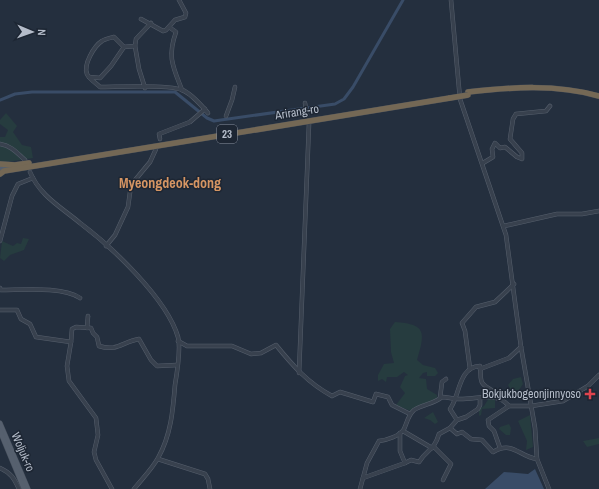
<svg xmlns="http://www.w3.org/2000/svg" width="599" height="489" viewBox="0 0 599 489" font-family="'Archivo Narrow',sans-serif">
	<rect width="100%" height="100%" fill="#242f3e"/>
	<g fill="#263c3f">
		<polygon points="6,113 17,126 13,132 22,145 31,147 33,158 0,163 0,137 5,137 8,130 0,124 0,120"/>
		<polygon points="23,238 29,239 24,250 10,255 4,261 0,258 2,241 13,246 17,243 21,244"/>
		<path d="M395,322C427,324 425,333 417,360L423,365L435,368L438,373L435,376H427V372L423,373L419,378L426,379L427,389L437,395V399L411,411L396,405L405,393L400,387L405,376L408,375L404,372L397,377H387L386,382L382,379L378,381V375L384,364L394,363L391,352L390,329Z"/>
		<polygon points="521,377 523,384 519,390 513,393 508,385 513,379"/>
		<polygon points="489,398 495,399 495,408 482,409 481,415 479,416 479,409 484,406"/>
		<polygon points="433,412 438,422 435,424 430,420 424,418"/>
		<polygon points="530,415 533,447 526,450 527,441 518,421"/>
		<polygon points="509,424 511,428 510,435 506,435 499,429 500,427"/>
		<polygon points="599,438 599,444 587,447 583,441"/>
	</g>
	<polygon fill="#394c67" points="535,469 544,489 485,489 504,472 528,474"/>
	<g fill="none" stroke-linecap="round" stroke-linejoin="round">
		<polyline stroke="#394c67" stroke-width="3" points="0,100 15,94 32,92 175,92 207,118 214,121 335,104 344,99 353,87 403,0"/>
		<g stroke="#565f6c" stroke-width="4.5">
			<g id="minor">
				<polyline points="451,0 460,99 506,235 521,347 535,428 537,459 549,489"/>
				<polyline points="141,19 163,31 166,30 175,20 185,17 186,13 179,0"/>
				<path d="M169,27L176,32C167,57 173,67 182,90"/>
				<polyline points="135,46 136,39 151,23"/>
				<polyline points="89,77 100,78 111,66 124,47"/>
				<path d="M145,88L139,69L135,46L124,47L114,37C110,38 105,39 102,41C94,46 83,65 87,74C89,79 96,83 100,87C117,87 169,84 182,90C191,93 202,106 208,113"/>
				<polyline points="305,103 307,115"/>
				<polyline points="226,116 232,100 235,87"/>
				<polyline points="160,139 159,134 190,122 205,109"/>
				<path d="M0,144C12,146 17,153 25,160"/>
				<polyline points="483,163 493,157 492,149 495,143 500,148 505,147 517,157 522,159 522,153 510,139 513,119 516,114 546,111 550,106"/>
				<path d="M30,172C40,196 61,207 80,223C112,247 167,299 178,337C181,348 177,373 175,385C173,410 171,435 158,458C152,469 142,479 134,489"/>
				<polyline points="504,226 557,214 582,214 599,211"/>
				<polyline points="0,241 12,196 18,184 33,178"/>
				<polyline points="106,246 115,235 128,207 131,185 150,162 156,149"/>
				<path d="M0,288L1,290C22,290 63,286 80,298"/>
				<polyline points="0,310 17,310 21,319 30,324 36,337 71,342 67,366 69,381 96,418 98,435 94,452 96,460 112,489"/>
				<polyline points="87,328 88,316"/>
				<path d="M178,341L187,346H232L251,354L261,353L276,345C293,366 308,383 332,396L340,392L373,402L376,394L388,397L392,405L410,414"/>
				<path d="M71,342L72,329L76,327L91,328L93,333L97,337L99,346C117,352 122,342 139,339L151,360L157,366L177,365"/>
				<polyline points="470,369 465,331 462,323 476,307 495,302 514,284"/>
				<polyline points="480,369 509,358 521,347"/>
				<polyline points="299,373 309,124"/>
				<polyline points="440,398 442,382 446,379"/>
				<path d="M457,420L450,409C460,396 458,367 480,366C482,381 477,382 493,391L494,396"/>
				<polyline points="450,428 457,420 466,417 478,409 480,405 480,398"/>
				<polyline points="403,431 432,448"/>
				<polyline points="434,447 451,464 443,480"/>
				<polyline points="500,448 494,431 489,426 488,420 509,406"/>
				<polyline points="158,459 205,474 208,479 210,489"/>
				<path d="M405,463L411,460L419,462C428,448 434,451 439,434L450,428L457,434L462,432L471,439L482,440L493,452C513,440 519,457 537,459"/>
				<path d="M0,468C11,473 14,478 19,489"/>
				<polyline points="363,478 405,463 400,451 400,433"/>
				<path d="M360,489L367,463L379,441C387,440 400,436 404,429C407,423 408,415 414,410C423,404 434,404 442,397C447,397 453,399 458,399C476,400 496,390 509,406H531L563,401L588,386L599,375"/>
			</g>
		</g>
		<g stroke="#414a57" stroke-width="5.5">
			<g id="major">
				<polyline points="0,168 10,166"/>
				<polyline points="0,423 28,489"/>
				<polyline points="0,431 24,489"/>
			</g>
		</g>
		<g stroke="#434c59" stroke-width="6">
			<g id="highway">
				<path d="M468,92C512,87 556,84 599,96"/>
				<polyline points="0,164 15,165 29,163"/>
				<polyline points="0,174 4,171 47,164 450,98"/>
			</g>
		</g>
		<use href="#minor" stroke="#38414e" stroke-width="3.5"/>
		<use href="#major" stroke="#56606e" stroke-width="4.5"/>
		<use href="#highway" stroke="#746855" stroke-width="5.5"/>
		<g stroke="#434c59" stroke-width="6" stroke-linecap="butt">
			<polyline id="highway-bridge" points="450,98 468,95"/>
		</g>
		<use href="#highway-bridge" stroke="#746855" stroke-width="5.5"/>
	</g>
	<path fill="#e0444e" stroke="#1d2633" stroke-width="1.5" d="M588 388h4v4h4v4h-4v4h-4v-4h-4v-4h4z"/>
	<g text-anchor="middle" stroke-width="3" stroke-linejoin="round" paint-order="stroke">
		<rect fill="#1d2633" stroke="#878f9c" stroke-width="1" x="217" y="125" width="20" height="18" rx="3"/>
		<g font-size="11" font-weight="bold" fill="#b4bcc9">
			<text x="227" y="138">23</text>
		</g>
		<g font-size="12" fill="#b4bcc9" stroke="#1d2633">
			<text transform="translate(297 112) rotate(-9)" y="4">Arirang-ro</text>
			<text transform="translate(23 452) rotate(67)" y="4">Woljuk-ro</text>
		</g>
		<g font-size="12" fill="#b4bcc9" stroke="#1d2633" text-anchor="end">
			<text x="581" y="398">Bokjukbogeonjinnyoso</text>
		</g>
		<g font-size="14" font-weight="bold" fill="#d59563" stroke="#1d2633">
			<text x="170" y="188">Myeongdeok-dong</text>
		</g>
	</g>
	<g transform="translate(32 32) rotate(92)" stroke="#1d2633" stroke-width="3" paint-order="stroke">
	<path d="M0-3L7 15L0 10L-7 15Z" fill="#b4bcc9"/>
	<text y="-6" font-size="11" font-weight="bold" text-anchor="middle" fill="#b4bcc9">N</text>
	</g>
</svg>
